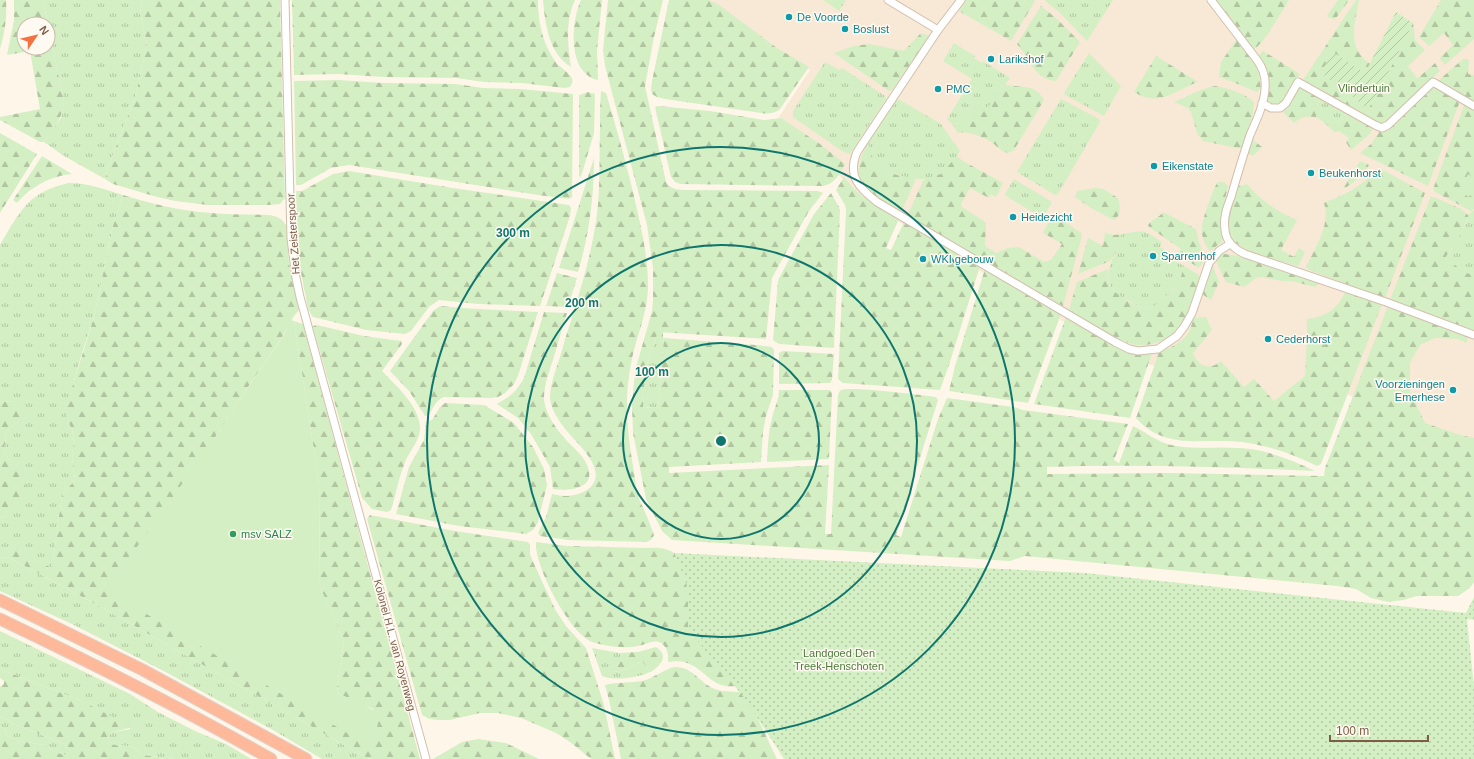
<svg xmlns="http://www.w3.org/2000/svg" width="1474" height="759" viewBox="0 0 1474 759" font-family="Arial,sans-serif">
	<defs>
		<pattern id="grass-tufts" width="24" height="20" patternUnits="userSpaceOnUse"><rect width="24" height="20" fill="#d4efc4"/><path d="M3 7l-1-3M5 7V3M7 7l1-3M15 17l-1-3M17 17v-4M19 17l1-3" fill="none" stroke="#b1c5a1"/></pattern>
		<pattern id="forest-firs" width="22" height="20" patternUnits="userSpaceOnUse"><rect width="22" height="20" fill="#d4efc4"/><path d="M5 1l3.5 6h-7zM16 11l3.5 6h-7z" fill="#b1c5a1"/></pattern>
		<pattern id="park-dots" width="8" height="8" patternUnits="userSpaceOnUse"><rect width="8" height="8" fill="#d4efc4"/><path d="M2 2h.1M6 6h.1" fill="none" stroke="#b1c5a1" stroke-width="1.8" stroke-linecap="round"/></pattern>
		<pattern id="garden-furrows" width="10" height="10" patternUnits="userSpaceOnUse"><rect width="10" height="10" fill="#d4efc4"/><path d="M-1 1l2-2M0 10L10 0M9 11l2-2" fill="none" stroke="#b1c5a1"/></pattern>
	</defs>
	<rect width="100%" height="100%" fill="#fef7e9"/>
	<polygon fill="#f7e9d6" points="698,0 1474,0 1474,448 1423,434 1328,384 1280,409 1161,367 1127,360 873,206 777,120 810,70"/>
	<g fill="url(#grass-tufts)">
		<polygon points="43,0 143,0 140,12 147,44 136,94 108,168 105,179 64,156 44,142 61,118 64,102"/>
		<polygon points="823,0 846,0 839,11"/>
		<polygon points="1044,0 1113,0 1087,41 1059,12"/>
		<path d="M954,43L975,56L974,58L982,63L983,61L1010,78C1003,86 999,97 992,104C981,114 965,119 953,125L947,119L972,79L943,61Z"/>
		<polygon points="1089,53 1121,86 1104,116 1065,95 1064,93"/>
		<polygon points="825,62 839,70 842,68 885,96 886,99 850,154 842,151 793,117 793,111"/>
		<polygon points="1321,97 1350,114 1342,120 1327,125 1314,115 1315,110"/>
		<path d="M894,99L900,100L941,124L960,151C955,159 946,172 937,176C920,184 886,175 873,160C869,155 869,148 868,142Z"/>
		<polygon points="1061,99 1099,119 1100,122 1058,194 1055,195 1017,172"/>
		<polygon points="1014,179 1052,202 1046,213 1041,217 1006,196 1005,194"/>
		<path d="M68,183C89,183 103,189 123,195L113,226L94,317L82,353L70,395L67,420L72,429L74,442L72,455L75,480L62,495L52,569C38,561 15,547 0,547V519L8,515L11,466L4,448L7,431L20,419L16,401L0,402V245C10,228 21,206 38,195C47,189 57,186 68,183Z"/>
		<path d="M1473,210L1474,211V275C1463,274 1454,265 1445,259L1456,242L1468,219V215Z"/>
		<path d="M1141,231L1148,233L1162,242L1160,247L1166,251L1165,254L1184,266C1182,272 1181,279 1178,284C1176,288 1154,307 1151,308C1143,310 1137,305 1131,302C1126,299 1121,298 1117,294C1101,280 1110,263 1119,247L1115,243L1122,234Z"/>
		<polygon points="658,332 663,332 663,338 664,338 658,408 643,407 645,371"/>
		<polygon points="0,557 10,558 101,607 369,759 322,759 273,730 158,668 72,624 0,591"/>
		<path d="M0,631L130,694L158,712L195,731L226,744L251,759H175L142,755C139,752 136,748 132,747C123,744 106,749 109,735L113,732L131,729L79,700L0,669Z"/>
		<path d="M592,648L620,653L622,660L613,667L615,672L627,669L642,661L650,672C637,678 615,681 602,676Z"/>
		<polygon points="0,716 16,725 65,744 68,748 68,752 65,755 57,753 44,745 20,741 7,736 5,729 0,726"/>
	</g>
	<g fill="url(#forest-firs)" fill-rule="evenodd">
		<path d="M0,0H6C7,17 5,32 0,49Z"/>
		<path d="M14,0H43L64,102C63,118 53,130 44,142H40L0,120V117L40,109L30,51L7,55L14,20ZM24,24H48V48H24Z"/>
		<polygon points="143,0 280,0 285,198 280,204 269,205 208,205 175,201 157,197 113,184 105,179 108,168 136,94 147,44 140,12"/>
		<path d="M292,0H538C538,20 542,41 553,58C555,61 557,65 561,67C567,73 577,77 570,87L564,88L522,83L484,82L456,78L383,77L339,74L294,75Z"/>
		<path d="M543,0H575C565,22 568,44 571,67C549,54 545,24 543,0Z"/>
		<path d="M581,0H602L597,50L598,80C567,73 571,21 581,0Z"/>
		<path d="M608,0H663L654,37L645,86L666,182C670,189 676,189 683,190L818,191L823,193L809,211L772,278L766,339L658,332L645,371L643,407L658,408L664,338L756,345L772,347L774,350L773,395L766,416L763,432L761,462L669,467V473L829,465L825,534H831L838,395C839,393 839,391 841,390C848,386 923,395 936,397L938,400L896,535L901,537L938,419L947,398L1014,407L1023,410L1128,424L1114,460L1119,463L1133,426C1146,432 1157,442 1171,445C1193,450 1217,446 1239,448C1266,449 1291,460 1315,471C1226,467 1136,464 1047,467V474L1171,473L1324,476L1325,468L1388,306L1469,336L1466,343L1458,339L1435,338L1420,345L1410,363V391L1425,423L1460,435L1474,438V582L1470,588L1458,596H1417L1403,600L1388,602L1371,598L1356,589L1337,586L1025,556L1010,561L672,540L662,531L646,499L633,433L632,406L634,381L637,364L652,311L653,299V268L647,225L605,66L603,50Z"/>
		<path d="M669,0H709L719,5L777,48L809,67L780,109C774,114 768,114 761,113L665,99L657,97L652,94L651,89L652,81Z"/>
		<polygon points="966,0 1034,0 1035,1 1011,41 959,11"/>
		<path d="M1215,0H1289C1281,12 1265,43 1254,49Z"/>
		<polygon points="1338,0 1349,0 1336,18 1333,19 1327,16"/>
		<path d="M1356,0H1359C1356,16 1350,38 1359,53C1362,57 1366,61 1370,64L1365,74L1345,91L1368,109L1376,97L1413,23L1415,40L1425,50L1408,66L1416,77L1418,78L1435,63L1440,71L1383,124H1381L1303,80Z"/>
		<polygon points="1441,0 1474,0 1474,39 1445,65 1440,59 1440,58 1453,45 1444,33 1429,46 1419,37"/>
		<path d="M1041,6L1057,19L1080,42L1056,81C1035,80 1029,58 1017,44Z"/>
		<polygon points="921,33 930,36 892,90 889,91 834,53 854,46 869,44 904,51"/>
		<polygon points="1237,39 1258,69 1261,88 1257,92 1233,82 1219,77 1221,62"/>
		<polygon points="1263,51 1300,74 1282,102 1273,105 1266,100 1258,56"/>
		<path d="M1156,56L1198,82C1175,90 1160,108 1134,92Z"/>
		<polygon points="1463,59 1467,59 1469,61 1468,74 1474,75 1474,102 1438,81"/>
		<polygon points="338,80 383,83 456,84 483,88 521,89 573,94 572,197 569,199 538,195 349,165 331,168 301,185 296,185 294,81"/>
		<path d="M1004,84C1018,89 1035,82 1044,100L1014,150L1008,153C999,151 996,144 988,140C981,136 965,130 958,133L953,125L973,115L992,104Z"/>
		<path d="M1215,86C1228,88 1244,93 1254,102L1253,113L1242,149L1203,141L1197,133L1191,112L1188,108L1174,102C1188,96 1200,89 1215,86Z"/>
		<path d="M1299,86L1321,97C1318,104 1312,111 1317,118C1308,115 1301,117 1294,123L1283,112L1288,106Z"/>
		<polygon points="1432,86 1460,101 1428,186 1360,153 1371,144 1380,131 1383,132"/>
		<path d="M601,91L606,93C616,126 625,159 633,192C640,222 648,254 648,285C648,314 636,336 631,364C624,399 627,431 633,466C635,477 636,490 640,501C645,512 650,523 654,535L652,539L647,542L568,540L540,536L538,533L546,517L552,494C565,497 575,497 587,490C612,472 577,444 566,430C559,421 551,410 550,398C550,382 558,365 562,350C573,312 587,273 594,233C601,199 599,163 600,127C600,115 600,103 601,91Z"/>
		<polygon points="588,92 595,94 594,133 581,177 579,176 579,95"/>
		<polygon points="1465,103 1474,108 1474,209 1471,211 1435,192 1433,189"/>
		<path d="M658,106L710,111L764,120L781,118L820,144L845,164C840,173 835,184 823,186L680,184L675,182L671,177L655,107Z"/>
		<polygon points="1350,114 1373,127 1370,134 1351,150 1346,142 1349,138 1339,131 1334,132 1327,125 1342,120"/>
		<polygon points="0,133 37,154 0,213"/>
		<polygon points="1253,140 1262,147 1253,156 1248,153"/>
		<path d="M868,142C871,161 879,168 897,175C903,177 910,176 916,179L902,210L900,211C867,192 846,184 868,142Z"/>
		<path d="M42,156L72,174C51,176 31,186 17,203L13,200Z"/>
		<polygon points="957,156 963,161 1003,183 996,197 991,194 989,198 970,188 961,204 962,207 984,221 986,223 985,246 996,253 1008,248 1019,247 1044,262 1051,260 1062,244 1043,233 1053,214 1081,233 1082,236 1063,306 908,216 908,214 923,181 925,179 941,174"/>
		<path d="M594,158C594,197 589,235 578,272L559,268Z"/>
		<path d="M1360,161L1369,165C1362,176 1354,183 1343,189Z"/>
		<path d="M1376,169H1381L1425,193L1385,298L1309,270L1306,267C1315,248 1331,225 1324,203C1343,195 1363,187 1376,169Z"/>
		<path d="M349,171L453,188L569,205L571,208L570,216L540,306L478,304L439,300L429,307L411,331L405,334L366,330L313,317C308,311 307,304 306,297C297,262 297,227 296,191H302L333,174Z"/>
		<path d="M844,177C858,197 879,207 899,219L886,248L891,250L904,222L980,266L949,365L940,390L843,383L838,379L846,210L845,205L836,190Z"/>
		<path d="M1218,182H1224L1228,186L1222,213L1223,238L1222,242L1210,251C1196,234 1203,220 1209,202C1212,195 1214,187 1218,182Z"/>
		<path d="M1247,184C1260,200 1278,212 1297,220L1281,250L1294,257L1299,248L1305,252L1299,265L1297,266C1281,261 1252,254 1239,245C1232,240 1228,232 1227,224C1227,212 1233,198 1235,187Z"/>
		<path d="M1096,188L1103,189L1118,198C1120,206 1122,215 1114,220L1091,208L1075,197L1077,191Z"/>
		<polygon points="831,193 839,207 840,210 834,348 779,344 773,340 778,280 814,214"/>
		<path d="M123,195C152,204 181,211 211,213C230,215 250,214 270,215L277,217L282,220L287,226L289,263L299,310C289,321 287,331 279,342C257,374 235,405 215,438L359,740L373,709L339,694L337,687L344,641L320,587L319,483L294,321L303,324L420,759H369L101,607L10,558L0,557V547C20,547 35,561 52,568L62,495L75,480L72,455L74,442L72,429L67,420L65,410L94,317L113,226Z"/>
		<polygon points="1431,196 1461,209 1468,215 1468,218 1456,242 1445,258 1466,273 1474,275 1474,331 1390,300"/>
		<path d="M1163,212L1196,229L1199,243L1206,258L1199,268L1177,254L1181,249L1149,227L1148,225C1152,219 1159,218 1163,212Z"/>
		<polygon points="1105,233 1114,235 1122,234 1116,243 1119,247 1110,261 1078,274 1088,238 1103,246"/>
		<polygon points="1225,254 1246,257 1321,282 1315,287 1292,281 1282,281 1261,277 1256,278 1244,287 1226,282 1214,257 1218,255"/>
		<polygon points="1212,264 1219,282 1211,300 1202,294"/>
		<path d="M1184,266L1199,275C1199,287 1192,300 1188,311C1183,326 1176,336 1161,341C1153,344 1145,346 1137,345C1120,343 1084,319 1069,310L1077,282L1108,269C1108,274 1107,279 1109,284C1113,294 1140,311 1150,308C1154,308 1176,288 1178,284C1181,279 1182,272 1184,266Z"/>
		<polygon points="985,269 1061,314 1028,403 949,391 955,366"/>
		<polygon points="557,273 577,278 568,307 546,306"/>
		<path d="M1346,290L1382,304L1321,464L1317,466C1292,454 1270,446 1242,442C1204,438 1165,451 1136,418L1159,352C1169,349 1180,343 1186,336C1191,331 1191,324 1194,318L1206,317L1212,330L1193,353C1199,367 1209,371 1221,361L1244,387L1254,379L1274,401L1305,376L1307,340V319C1326,317 1339,308 1346,290Z"/>
		<path d="M440,306L477,309L538,312L518,376L514,384L505,393L498,397L491,398L444,397C436,400 433,408 429,415L425,416L409,391L390,371L433,311Z"/>
		<path d="M544,312L567,313C562,328 558,344 553,360C549,372 544,386 544,398C545,415 558,431 569,443C575,449 581,454 585,461C600,487 573,492 553,489L550,467L531,434L518,418L497,404C511,396 516,392 524,378Z"/>
		<polygon points="1066,317 1145,354 1152,353 1130,418 1034,404"/>
		<path d="M317,325L364,336L401,341L402,344L382,371C397,387 428,413 418,438C414,448 407,455 404,465C398,480 396,495 391,510L387,512L372,509L362,498L314,331L313,326Z"/>
		<polygon points="783,351 834,354 832,380 830,383 779,384 779,353"/>
		<path d="M779,390H830L832,393L829,459L767,462C768,447 768,432 772,418C774,408 779,400 779,390Z"/>
		<polygon points="16,401 23,406 20,419 7,431 4,448 11,466 26,474 25,492 8,515 0,519 0,402"/>
		<polygon points="445,403 484,405 514,423 533,447 544,469 547,485 538,522 533,530 526,534 459,526 396,514 409,467 424,440 426,422 432,420 440,407"/>
		<polygon points="370,515 455,531 528,542 530,545 530,554 534,564 556,611 566,626 586,648 604,705 615,759 591,759 570,742 556,733 521,718 498,713 480,713 450,720 439,720 429,719 422,715 367,519"/>
		<path d="M536,542L567,546L647,548C659,547 667,548 676,554L740,685C706,694 704,655 668,662C669,655 667,645 659,642C653,640 644,645 638,646C626,649 601,646 590,641C568,630 534,565 536,542Z"/>
		<path d="M656,647C670,656 660,666 651,672H650L642,661L627,669L615,672L613,670V667L622,660L620,653L638,652Z"/>
		<path d="M674,667C693,666 699,683 715,689C725,693 736,690 746,694L777,759H621L610,704L605,685C613,682 632,683 642,681C654,678 663,670 674,667Z"/>
		<path d="M0,669L79,700L133,727L113,732L109,735C106,749 124,744 132,747C136,748 139,752 142,755L175,759H0V726L5,729L7,736L20,741L44,745L57,753L65,755L68,752V748L65,744L16,725L0,716V687L4,684V681L0,678Z"/>
		<polygon points="478,739 506,743 539,759 433,759 462,742"/>
	</g>
	<polygon fill="url(#park-dots)" points="674,553 1085,573 1466,613 1474,597 1474,620 1467,619 1474,687 1474,759 784,759 746,700 688,629 688,599 686,581"/>
	<polygon fill="url(#garden-furrows)" points="1396,12 1413,23 1376,97 1368,109 1320,72 1333,52 1365,73"/>
	<g fill="#d4efc4">
		<polygon points="1468,174 1474,178 1474,188 1469,197 1459,192"/>
		<path d="M291,320L294,321L319,483L320,587L344,641L337,687L339,694C350,699 376,706 378,719C379,725 375,732 372,737L359,740L106,590L215,438L229,415L284,335Z"/>
	</g>
	<g fill="none" stroke-linecap="round" stroke-linejoin="round">
		<g stroke="#d3bfac" stroke-width="9">
			<g id="minor">
				<polyline points="285,0 291,238 296,278 300,297 426,759"/>
				<polyline points="888,0 938,30"/>
				<path d="M961,0L938,30L857,152C847,176 859,188 877,202L1115,342L1129,349L1138,351L1158,349L1177,336L1184,327L1192,313L1209,263L1219,251L1230,244"/>
				<path d="M1211,0L1257,60C1263,68 1266,79 1265,89C1264,105 1256,121 1250,135C1243,156 1237,176 1231,197C1227,207 1223,218 1225,230C1226,242 1234,249 1245,254L1386,302L1474,335"/>
				<polyline points="1262,103 1271,108 1280,108 1286,103 1298,82 1375,125 1382,128 1388,125 1433,82 1474,106"/>
			</g>
		</g>
		<g stroke="#ddd5cf" stroke-width="13">
			<g id="highway">
				<polyline points="0,600 143,670 306,759"/>
				<path d="M0,619C92,663 182,708 271,759"/>
			</g>
		</g>
		<use href="#minor" stroke="#fff" stroke-width="7"/>
		<use href="#highway" stroke="#feb89a" stroke-width="11"/>
	</g>
	<g fill="none" stroke="#0f766e" stroke-width="2">
		<circle cx="721" cy="441" r="98"/>
		<circle cx="721" cy="441" r="196"/>
		<circle cx="721" cy="441" r="294"/>
	</g>
	<g fill="#0f9aa8" stroke="#fffaf1" stroke-width="1.5">
		<circle cx="789" cy="17" r="4"/>
		<circle cx="845" cy="29" r="4"/>
		<circle cx="991" cy="59" r="4"/>
		<circle cx="938" cy="89" r="4"/>
		<circle cx="1154" cy="166" r="4"/>
		<circle cx="1311" cy="173" r="4"/>
		<circle cx="1013" cy="217" r="4"/>
		<circle cx="1153" cy="256" r="4"/>
		<circle cx="923" cy="259" r="4"/>
		<circle cx="1268" cy="339" r="4"/>
		<circle cx="1453" cy="390" r="4"/>
	</g>
	<circle fill="#2e9e5b" stroke="#fffaf1" stroke-width="1.5" cx="233" cy="534" r="4"/>
	<g text-anchor="middle" stroke-width="3" stroke-linejoin="round" paint-order="stroke">
		<g font-size="11" fill="#0d838f" stroke="#fffaf1" text-anchor="start">
			<text x="797" y="21">De Voorde</text>
			<text x="853" y="33">Boslust</text>
			<text x="999" y="63">Larikshof</text>
			<text x="946" y="93">PMC</text>
			<text x="1162" y="170">Eikenstate</text>
			<text x="1319" y="177">Beukenhorst</text>
			<text x="1021" y="221">Heidezicht</text>
			<text x="1161" y="260">Sparrenhof</text>
			<text x="931" y="263">WKI gebouw</text>
			<text x="1276" y="343">Cederhorst</text>
			<text x="1445" y="388" text-anchor="end">Voorzieningen<tspan x="1445" dy="13">Emerhese</tspan></text>
		</g>
		<g font-size="11" fill="#4c7d3c" stroke="#fffaf1">
			<text x="1364" y="92">Vlindertuin</text>
			<text x="839" y="657">Landgoed Den<tspan x="839" dy="13">Treek-Henschoten</tspan></text>
		</g>
		<g font-size="11" fill="#7d5d48" stroke="#fffaf1">
			<text transform="translate(293 234) rotate(-94)" y="4">Het Zeisterspoor</text>
			<text transform="translate(395 645) rotate(75)" y="4">Kolonel H.L. van Royenweg</text>
		</g>
		<g font-size="11" fill="#27864d" stroke="#fffaf1" text-anchor="start">
			<text x="241" y="538">msv SALZ</text>
		</g>
	</g>
	<circle cx="721" cy="441" r="6" fill="#0f766e" stroke="#fffaf1" stroke-width="2"/>
	<g font-size="12" text-anchor="middle" font-weight="bold" fill="#0f766e" stroke="#fffaf1" stroke-width="3" stroke-linejoin="round" paint-order="stroke">
		<text x="513" y="237">300 m</text>
		<text x="582" y="307">200 m</text>
		<text x="652" y="376">100 m</text>
	</g>
	<g transform="translate(36 36) rotate(55)"><circle r="19" fill="#fffaf1" stroke="#cbbbad"/>
	<path d="M0-3L7 15L0 10L-7 15Z" fill="#f47242"/>
	<text y="-6" font-size="11" font-weight="bold" text-anchor="middle" fill="#7d5d48">N</text>
	</g>
	<path d="M1330 735v6h98v-6" fill="none" stroke="#7d5d48" stroke-width="2"/>
	<text x="1336" y="735" font-size="12" fill="#7d5d48" stroke="#fffaf1" stroke-width="3" paint-order="stroke">100 m</text>
</svg>
